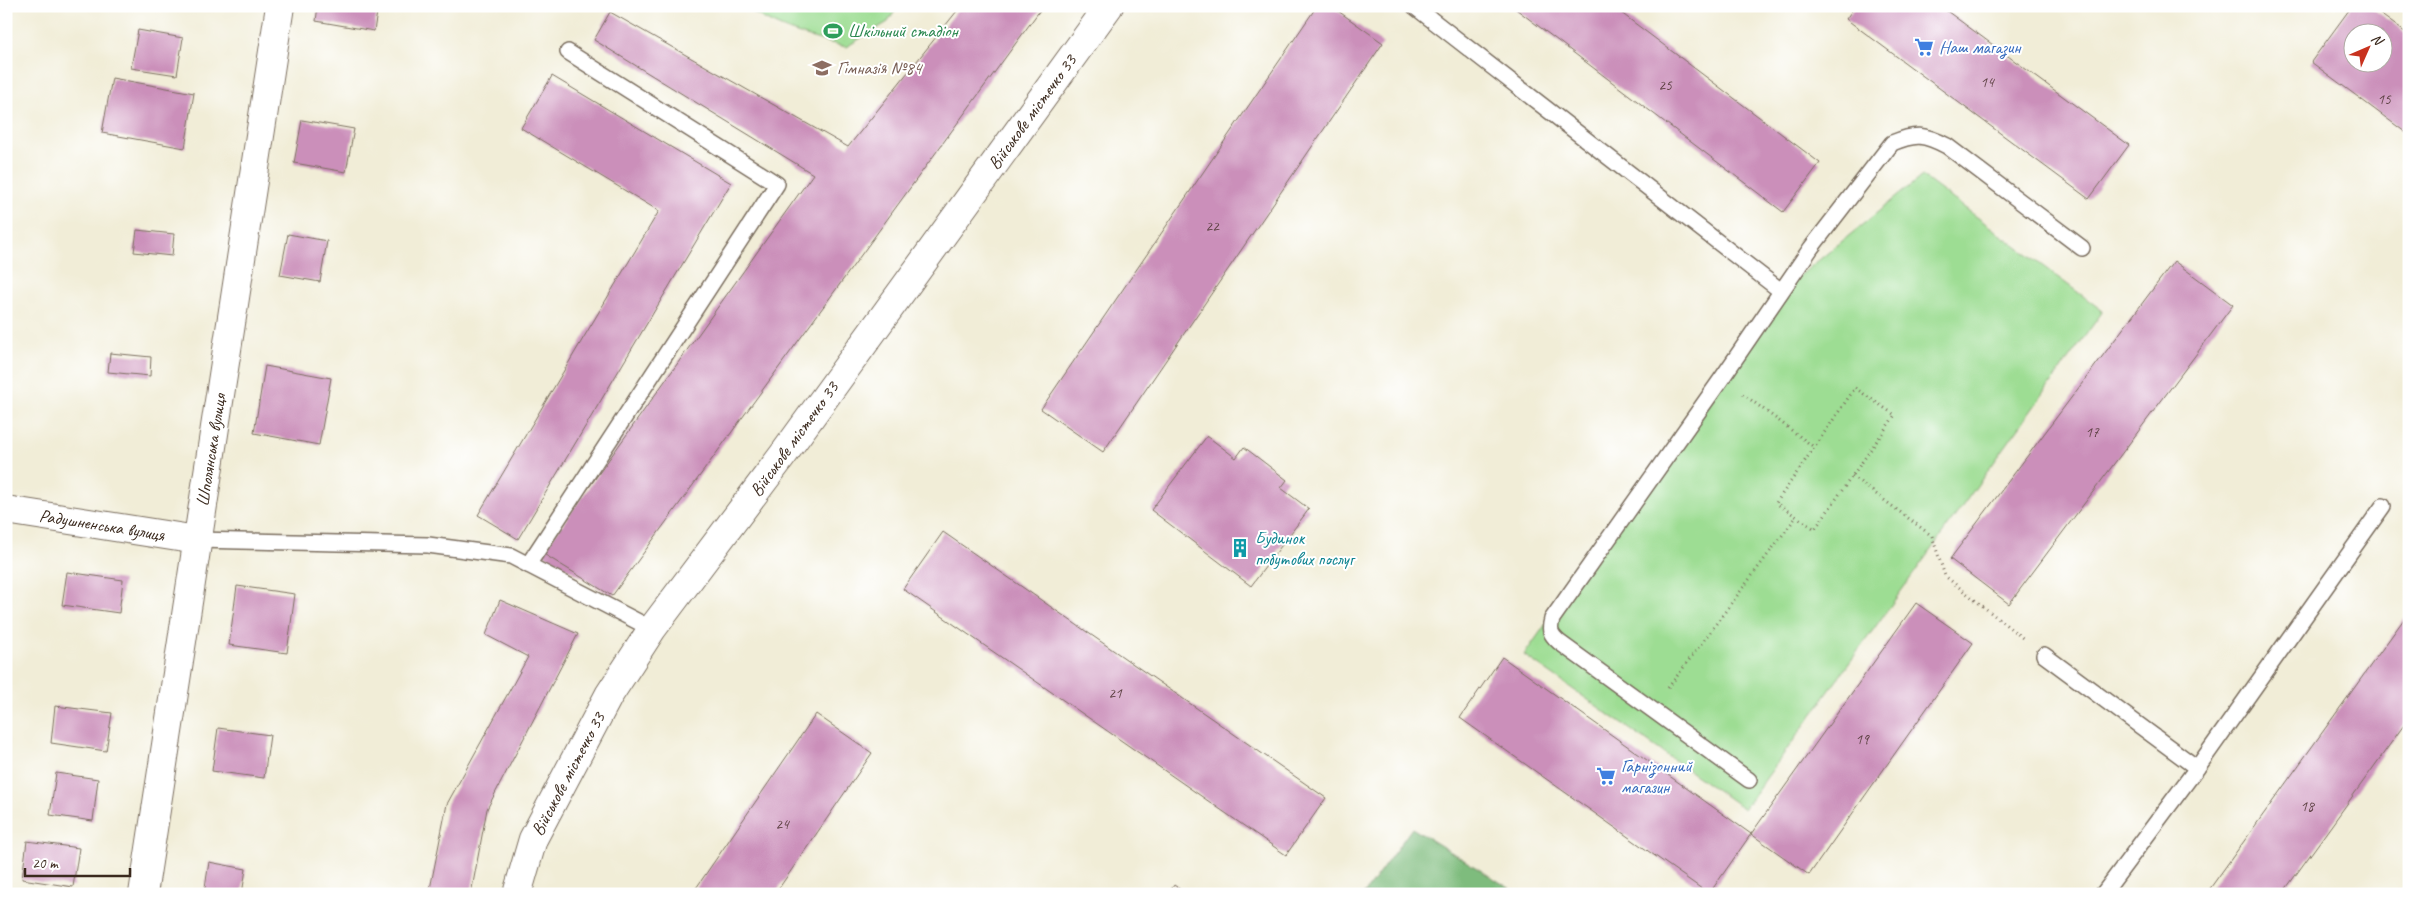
<svg xmlns="http://www.w3.org/2000/svg" width="2415" height="900" viewBox="0 0 2415 900" font-family="Caveat,sans-serif">
	<rect width="100%" height="100%" fill="#fff"/>
	<filter id="ink" filterUnits="userSpaceOnUse"><feTurbulence type="fractalNoise" baseFrequency=".02" numOctaves="2"/><feDisplacementMap in="SourceGraphic" scale="10" xChannelSelector="R" yChannelSelector="G"/><feConvolveMatrix kernelMatrix="1 2 1 2 8 2 1 2 1" color-interpolation-filters="sRGB"/></filter>
	<filter id="wash" filterUnits="userSpaceOnUse"><feTurbulence type="fractalNoise" baseFrequency=".0096" numOctaves="4" result="noise"/><feDisplacementMap in="SourceGraphic" scale="20" xChannelSelector="R" yChannelSelector="G"/><feGaussianBlur stdDeviation="1.12" result="paint"/><feColorMatrix in="noise" values="0 0 0 0 0 0 0 0 0 0 0 0 0 0 0 0 0 1.4 0 .05"/><feComposite in="paint" operator="in"/></filter>
	<g filter="url(#wash)">
		<rect width="100%" height="100%" fill="#f1edd7"/>
		<g fill="#9ddd93" stroke="#6c8458">
			<path d="M745,6H898L888,22L846,47C812,38 773,29 745,6Z"/>
			<polygon points="1922,176 2103,311 1744,809 1524,655 1781,291"/>
		</g>
		<polygon fill="#7ebc7d" stroke="#5c734e" points="1412,828 1519,894 1364,894"/>
		<g id="blocks">
			<g fill="#cb8fba" fill-rule="evenodd">
				<polygon points="318,6 378,6 374,31 316,21"/>
				<polygon points="961,6 1043,6 612,596 542,553 813,174 594,40 610,12 848,147"/>
				<polygon points="1317,6 1331,6 1383,43 1103,452 1041,409"/>
				<polygon points="1512,6 1612,6 1820,163 1783,212"/>
				<polygon points="1855,6 1940,6 2129,145 2089,199 1846,19"/>
				<path d="M2352,6H2369L2409,35V135L2311,62ZM2352,32H2382V62H2352Z"/>
				<polygon points="138,30 183,38 177,75 131,68"/>
				<polygon points="552,76 731,183 518,539 478,515 659,211 521,128"/>
				<polygon points="112,78 194,93 185,148 102,133"/>
				<polygon points="302,120 354,129 346,172 294,163"/>
				<polygon points="137,230 174,234 172,256 134,252"/>
				<polygon points="288,234 327,241 320,282 280,275"/>
				<polygon points="2174,261 2233,305 2009,604 1950,559"/>
				<polygon points="110,353 151,357 150,376 108,372"/>
				<polygon points="265,366 331,378 319,445 254,433"/>
				<polygon points="1207,436 1236,458 1244,447 1287,480 1281,488 1309,509 1251,586 1151,510"/>
				<polygon points="943,532 1326,798 1286,855 903,589"/>
				<polygon points="67,572 123,580 119,613 62,605"/>
				<polygon points="237,586 295,594 287,653 229,645"/>
				<polygon points="500,600 578,634 487,809 471,894 429,894 447,804 528,657 486,635"/>
				<polygon points="1916,603 1973,643 1809,875 1751,834"/>
				<polygon points="2409,612 2409,718 2282,894 2206,894"/>
				<polygon points="1502,657 1751,834 1709,894 1460,718"/>
				<polygon points="55,706 112,713 106,751 51,743"/>
				<polygon points="816,714 872,753 775,894 692,894"/>
				<polygon points="218,728 270,735 264,778 212,771"/>
				<polygon points="56,773 98,779 93,821 50,815"/>
				<polygon points="27,841 79,848 73,887 22,879"/>
				<polygon points="209,862 246,869 242,894 204,894"/>
				<polygon points="1174,885 1187,894 1168,894"/>
			</g>
		</g>
	</g>
	<g filter="url(#ink)">
		<use href="#blocks" fill-opacity="0" stroke="#7b6e5f" stroke-width="1"/>
		<g fill="none" stroke-linecap="round" stroke-linejoin="round">
			<g stroke="#7b6e5f" stroke-width="18">
				<g id="lane">
					<polyline points="1414,6 1781,291"/>
					<polyline points="197,540 428,545 511,556 652,629"/>
					<polyline points="528,565 777,184 568,52"/>
					<polyline points="2044,655 2197,768"/>
					<path d="M1749,780L1559,642C1550,634 1549,630 1552,619L1722,378L1811,248L1892,143C1916,133 1924,134 1947,146L2082,248"/>
					<polyline points="2103,894 2197,768 2383,506"/>
				</g>
			</g>
			<g stroke="#7b6e5f" stroke-width="30">
				<g id="street">
					<polyline points="6,510 197,540"/>
					<polyline points="143,894 280,6"/>
					<polyline points="517,894 533,839 609,695 652,629 783,455 1109,6"/>
				</g>
			</g>
			<g stroke="#7b6e5f" stroke-width="3" stroke-dasharray="1 4" stroke-linecap="butt">
				<polygon points="1855,388 1895,415 1815,529 1776,503"/>
				<polyline points="1743,394 1814,447"/>
				<polyline points="1852,476 1932,536 1945,576 2025,640"/>
				<polyline points="1668,688 1796,517"/>
			</g>
			<use href="#lane" stroke="#fff" stroke-width="15"/>
			<use href="#street" stroke="#fff" stroke-width="28"/>
		</g>
	</g>
	<defs>
		<g id="stadium-bare" transform="scale(1.5)"><path d="M0-5a6.5 5 0 1 0 0 10a6.5 5 0 1 0 0-10ZM-3.5-1.8h7v3.6h-7Z" fill="#2e9e5b" stroke="#fff" stroke-width="2.5" paint-order="stroke"/></g>
		<g id="supermarket-bare" transform="scale(1.5)"><path d="M-6-5.5h2.5l.6 2H6L4.5 2H-2.5L-4.4-4H-6ZM-1.5 3.2a1.3 1.3 0 1 0 .1 0ZM3 3.2a1.3 1.3 0 1 0 .1 0Z" fill="#3f7fe0" stroke="#fff" stroke-width="2.5" paint-order="stroke"/></g>
		<g id="school-bare" transform="scale(1.5)"><path d="M0-5L7-2L0 1L-7-2ZM-4 1L0 2.5L4 1V4Q0 6-4 4Z" fill="#8d6e63" stroke="#fff" stroke-width="2.5" paint-order="stroke"/></g>
		<g id="building-bare" transform="scale(1.5)"><path d="M-4-6H4V6H1V3H-1V6H-4ZM-2.5-4.3h1.7v1.8h-1.7ZM.8-4.3h1.7v1.8H.8ZM-2.5-1h1.7V.8h-1.7ZM.8-1h1.7V.8H.8Z" fill="#0f9aa8" stroke="#fff" stroke-width="2.5" paint-order="stroke"/></g>
	</defs>
	<g fill-rule="evenodd">
		<use href="#stadium-bare" x="833" y="31"/>
		<use href="#supermarket-bare" x="1924" y="47"/>
		<use href="#school-bare" x="822" y="68"/>
		<use href="#building-bare" x="1240" y="548"/>
		<use href="#supermarket-bare" x="1606" y="776"/>
	</g>
	<g text-anchor="middle" stroke-width="4" stroke-linejoin="round" paint-order="stroke">
		<g font-size="15" fill="#5f4345">
			<text x="1987" y="87">14</text>
			<text x="1665" y="90">25</text>
			<text x="2384" y="104">15</text>
			<text x="1212" y="231">22</text>
			<text x="2092" y="437">17</text>
			<text x="1115" y="698">21</text>
			<text x="1862" y="744">19</text>
			<text x="2307" y="811">18</text>
			<text x="782" y="829">24</text>
		</g>
		<g font-size="18" fill="#27864d" stroke="#fff" text-anchor="start">
			<text x="848" y="37">Шкільний стадіон</text>
		</g>
		<g font-size="18" fill="#366cbe" stroke="#fff" text-anchor="start">
			<text x="1939" y="53">Наш магазин</text>
			<text x="1621" y="772">Гарнізонний<tspan x="1621" dy="21">магазин</tspan></text>
		</g>
		<g font-size="18" fill="#785e54" stroke="#fff" text-anchor="start">
			<text x="837" y="74">Гімназія №84</text>
		</g>
		<g font-size="18" fill="#3b2a1e" stroke="#fff">
			<text transform="translate(1032 112) rotate(-54)" y="6">Військове містечко 33</text>
			<text transform="translate(794 439) rotate(-54)" y="6">Військове містечко 33</text>
			<text transform="translate(211 450) rotate(-81)" y="6">Шполянська вулиця</text>
			<text transform="translate(102 525) rotate(9)" y="6">Радушненська вулиця</text>
			<text transform="translate(568 774) rotate(-62)" y="6">Військове містечко 33</text>
		</g>
		<g font-size="18" fill="#0d838f" stroke="#fff" text-anchor="start">
			<text x="1255" y="544">Будинок<tspan x="1255" dy="21">побутових послуг</tspan></text>
		</g>
	</g>
	<rect width="2415" height="900" fill="none" stroke="#fff" stroke-width="25"/>
	<g transform="translate(2368 48) rotate(45)"><circle r="24" fill="#ffffff" stroke="#b1aaa5"/>
	<path d="M0-4L9 19L0 12L-9 19Z" fill="#c8321e"/>
	<text y="-8" font-size="14" font-weight="bold" text-anchor="middle" fill="#3b2a1e">N</text>
	</g>
	<path d="M25 868v8h105v-8" fill="none" stroke="#3b2a1e" stroke-width="2.5"/>
	<text x="32" y="868" font-size="15" fill="#3b2a1e" stroke="#ffffff" stroke-width="4" paint-order="stroke">20 m</text>
</svg>
